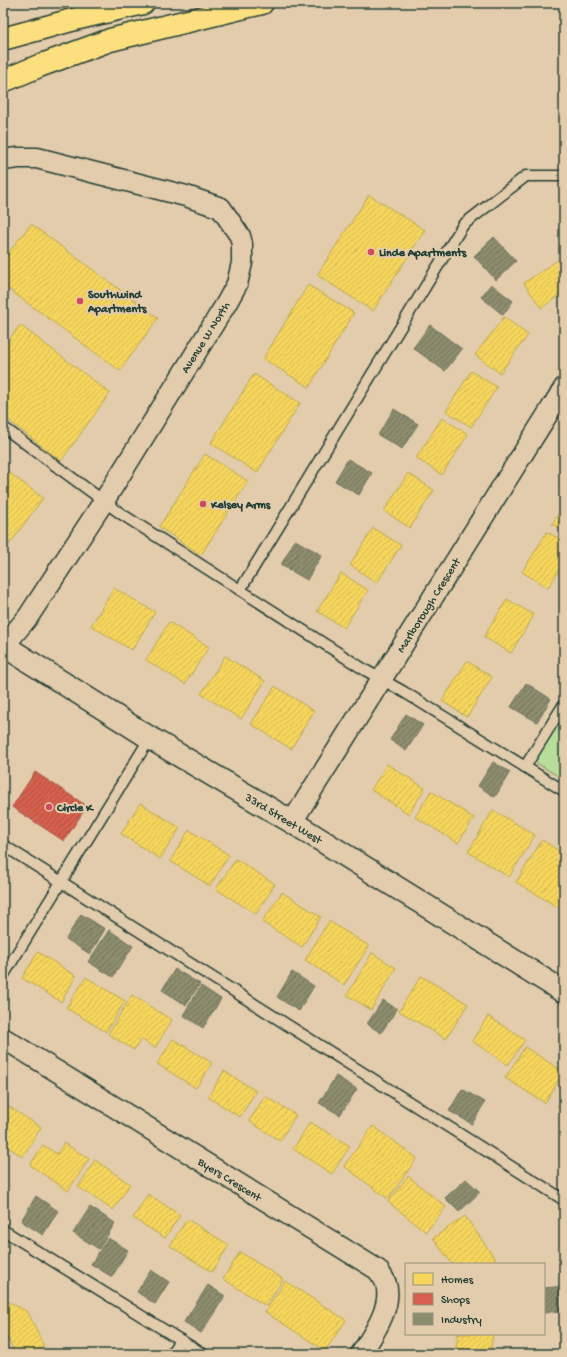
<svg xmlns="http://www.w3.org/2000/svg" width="567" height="1357" viewBox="0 0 567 1357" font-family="'Gochi Hand',sans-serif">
	<defs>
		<pattern id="homes-hatch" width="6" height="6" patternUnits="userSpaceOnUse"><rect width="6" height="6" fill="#f6d55c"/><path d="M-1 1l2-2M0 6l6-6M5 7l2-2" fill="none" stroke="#d2b851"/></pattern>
		<pattern id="shops-hatch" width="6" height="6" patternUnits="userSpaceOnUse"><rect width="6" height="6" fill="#d6604d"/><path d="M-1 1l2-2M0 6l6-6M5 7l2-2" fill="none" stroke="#ad5041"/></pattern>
		<pattern id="industry-hatch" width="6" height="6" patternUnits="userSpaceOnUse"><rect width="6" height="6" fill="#8c8c6e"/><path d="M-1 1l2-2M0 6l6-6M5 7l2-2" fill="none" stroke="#72745b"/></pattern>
	</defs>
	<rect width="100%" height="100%" fill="#e3ccac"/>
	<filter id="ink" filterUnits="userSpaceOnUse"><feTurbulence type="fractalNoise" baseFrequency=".025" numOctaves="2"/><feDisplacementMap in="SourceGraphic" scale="8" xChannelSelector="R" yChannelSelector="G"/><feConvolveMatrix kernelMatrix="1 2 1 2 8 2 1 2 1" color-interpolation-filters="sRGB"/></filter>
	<g filter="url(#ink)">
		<polygon fill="#b8dd98" stroke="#6c8d66" points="564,709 564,780 532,760"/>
		<g fill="url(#homes-hatch)" stroke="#b6a750">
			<polygon points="369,195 425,230 373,311 317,275"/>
			<polygon points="31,224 158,318 120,371 3,285 3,260"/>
			<polygon points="559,259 564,266 564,292 541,308 524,283"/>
			<polygon points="308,285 354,313 309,387 263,359"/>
			<polygon points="504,317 528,335 500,373 475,355"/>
			<polygon points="20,325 110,393 61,461 3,416 3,348"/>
			<polygon points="471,371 497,387 471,427 446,411"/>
			<polygon points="254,374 300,403 257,473 211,443"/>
			<polygon points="442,418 468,434 442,475 416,458"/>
			<polygon points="205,454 248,481 201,555 159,527"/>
			<polygon points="3,468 43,498 3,553"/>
			<polygon points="408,473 434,490 410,528 384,511"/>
			<polygon points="564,504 564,531 552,524"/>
			<polygon points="373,528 401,545 377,583 350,565"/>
			<polygon points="547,532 564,541 564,562 548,588 522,572"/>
			<polygon points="341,573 368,590 344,628 317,611"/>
			<polygon points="114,588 155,612 132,650 91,626"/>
			<polygon points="507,599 534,615 511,653 484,637"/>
			<polygon points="169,622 209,647 185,684 146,660"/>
			<polygon points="225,656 265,681 241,719 201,694"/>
			<polygon points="467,661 492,677 467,717 442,701"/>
			<polygon points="275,686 314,711 291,749 251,724"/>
			<polygon points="387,764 425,788 409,814 371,790"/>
			<polygon points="431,791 474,818 458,843 415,817"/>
			<polygon points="140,803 180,828 160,859 121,834"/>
			<polygon points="493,810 535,835 509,877 468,852"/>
			<polygon points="189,830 229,855 210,886 170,861"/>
			<polygon points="542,840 564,854 564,901 559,908 516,882"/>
			<polygon points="236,859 275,884 256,914 216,889"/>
			<polygon points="282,892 321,917 302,947 262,922"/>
			<polygon points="329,921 369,946 344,985 305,960"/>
			<polygon points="38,952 76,976 61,1002 22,978"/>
			<polygon points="372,953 396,968 371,1010 347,995"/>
			<polygon points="421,976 468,1004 446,1039 399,1011"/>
			<polygon points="86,977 125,1001 106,1032 66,1008"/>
			<polygon points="132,995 172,1020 155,1048 141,1039 134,1050 108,1034"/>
			<polygon points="488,1016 525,1040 508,1065 472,1041"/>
			<polygon points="173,1039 212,1063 196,1088 157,1064"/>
			<polygon points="525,1047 564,1072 545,1103 505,1078"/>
			<polygon points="224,1071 256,1091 240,1117 208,1097"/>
			<polygon points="265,1096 296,1115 280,1141 249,1121"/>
			<polygon points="564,1096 564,1110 557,1106"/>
			<polygon points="3,1103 41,1127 23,1157 3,1144"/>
			<polygon points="310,1122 350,1146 332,1174 293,1149"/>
			<polygon points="373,1126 417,1158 388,1199 344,1166"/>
			<polygon points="64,1143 89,1159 68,1191 30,1165 43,1145 57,1154"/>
			<polygon points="95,1160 130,1184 113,1210 78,1187"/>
			<polygon points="408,1176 446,1207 426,1232 388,1202"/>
			<polygon points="148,1194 180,1215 165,1238 133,1218"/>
			<polygon points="465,1216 499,1264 452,1264 433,1238"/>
			<polygon points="187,1219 229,1245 212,1272 170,1246"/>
			<polygon points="240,1252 283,1279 266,1306 223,1279"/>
			<polygon points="285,1281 346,1320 325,1351 265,1312"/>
			<polygon points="3,1299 28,1312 44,1347 30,1354 16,1354 5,1334 3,1333"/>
			<polygon points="458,1334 493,1334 490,1354 456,1348"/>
		</g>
		<polygon fill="url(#shops-hatch)" stroke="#9f5646" points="35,772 87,806 64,841 12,807"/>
		<g fill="url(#industry-hatch)" stroke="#6b745d">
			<polygon points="494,237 516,261 496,280 474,256"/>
			<polygon points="491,284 513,301 503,315 481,297"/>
			<polygon points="430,325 462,349 445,371 413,348"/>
			<polygon points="394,409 418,424 402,449 378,435"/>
			<polygon points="348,459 372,473 359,495 335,481"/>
			<polygon points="295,540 322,555 307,580 281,565"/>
			<polygon points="526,683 551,699 537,722 511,707"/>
			<polygon points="406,714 423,725 406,751 390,740"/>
			<polygon points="493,762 510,772 495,797 478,786"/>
			<polygon points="81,914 105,929 90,954 66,939"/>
			<polygon points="109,930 133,946 113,977 88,962"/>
			<polygon points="175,969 200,984 186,1005 162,990"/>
			<polygon points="292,972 314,986 299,1011 277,997"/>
			<polygon points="201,986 221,999 203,1028 183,1015"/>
			<polygon points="383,1000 397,1009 381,1033 367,1024"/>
			<polygon points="336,1076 357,1089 340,1115 319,1103"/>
			<polygon points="462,1089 485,1102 472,1124 449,1111"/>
			<polygon points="466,1179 480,1192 459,1212 445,1198"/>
			<polygon points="36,1196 58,1211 43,1235 21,1221"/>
			<polygon points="90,1207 115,1223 99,1249 73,1233"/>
			<polygon points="108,1238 128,1250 112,1277 91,1264"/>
			<polygon points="151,1270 169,1282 155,1304 137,1292"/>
			<polygon points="208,1285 225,1296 201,1333 184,1322"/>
			<polygon points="564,1286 564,1310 544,1313 544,1288"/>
		</g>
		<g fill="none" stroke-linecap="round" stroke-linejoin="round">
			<g stroke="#1f3d34" stroke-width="13">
				<g id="service">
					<polyline points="3,427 120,513 365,670 404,692 564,791"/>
					<polyline points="240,590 463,225 526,176 564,176"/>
					<polyline points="525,767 564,704"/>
					<polyline points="3,845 564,1200"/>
					<polyline points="3,976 150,738"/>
					<polyline points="3,1230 203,1354"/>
					<polyline points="171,1354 180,1340"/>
				</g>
			</g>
			<g stroke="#1f3d34" stroke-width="23">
				<g id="minor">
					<polyline points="3,160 18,158 37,158 186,196 221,208 240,236 242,244 242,263 237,284 226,304 104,501 28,617 3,647"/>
					<polyline points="292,822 564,388"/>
					<path d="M3,1038L378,1270C380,1274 385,1279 386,1284C393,1307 372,1336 361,1354"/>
				</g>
			</g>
			<g stroke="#1f3d34" stroke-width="25">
				<polyline id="secondary" points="3,645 150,738 292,822 564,992"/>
			</g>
			<g stroke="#1f3d34" stroke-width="25">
				<g id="trunk">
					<polyline points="3,39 79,18 143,3"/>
					<polyline points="3,81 39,66 110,40 262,3"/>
				</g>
			</g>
			<use href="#service" stroke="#e3ccac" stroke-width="10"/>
			<use href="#minor" stroke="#e3ccac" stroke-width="20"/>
			<use href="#secondary" stroke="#e3ccac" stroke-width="22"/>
			<use href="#trunk" stroke="#fce080" stroke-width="22"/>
		</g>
	</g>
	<g fill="#d1495b" stroke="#e3ccac" stroke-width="1.5">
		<circle cx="371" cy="252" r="4"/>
		<circle cx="80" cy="301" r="4"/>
		<circle cx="203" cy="504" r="4"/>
		<circle cx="49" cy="807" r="4"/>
	</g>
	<g text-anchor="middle" stroke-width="4" stroke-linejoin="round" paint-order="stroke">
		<g font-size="12" font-weight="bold" fill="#1f3d34" stroke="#e3ccac" text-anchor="start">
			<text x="379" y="256">Linde Apartments</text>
			<text x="88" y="298">Southwind<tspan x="88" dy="14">Apartments</tspan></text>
			<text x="211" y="508">Kelsey Arms</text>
			<text x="57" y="811">Circle K</text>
		</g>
		<g font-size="12" fill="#1f3d34" stroke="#e3ccac">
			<text transform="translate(205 337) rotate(-58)" y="4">Avenue W North</text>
			<text transform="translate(428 605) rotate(-58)" y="4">Marlborough Crescent</text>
			<text transform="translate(284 818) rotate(31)" y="4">33rd Street West</text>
			<text transform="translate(230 1179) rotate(32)" y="4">Byers Crescent</text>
		</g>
	</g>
	<rect width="567" height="1357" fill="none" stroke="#e3ccac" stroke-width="16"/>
	<rect x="8" y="8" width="551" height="1341" fill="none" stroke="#1f3d34" stroke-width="1.5" filter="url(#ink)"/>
	<rect x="405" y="1263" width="140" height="72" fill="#e3ccac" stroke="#95937c"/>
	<rect x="413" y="1273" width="20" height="12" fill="#f6d55c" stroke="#95937c"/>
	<text x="441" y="1283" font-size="12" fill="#1f3d34">Homes</text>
	<rect x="413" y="1293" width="20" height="12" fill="#d6604d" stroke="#95937c"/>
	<text x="441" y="1303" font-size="12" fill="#1f3d34">Shops</text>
	<rect x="413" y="1313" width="20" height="12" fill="#8c8c6e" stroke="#95937c"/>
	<text x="441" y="1323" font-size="12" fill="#1f3d34">Industry</text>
</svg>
